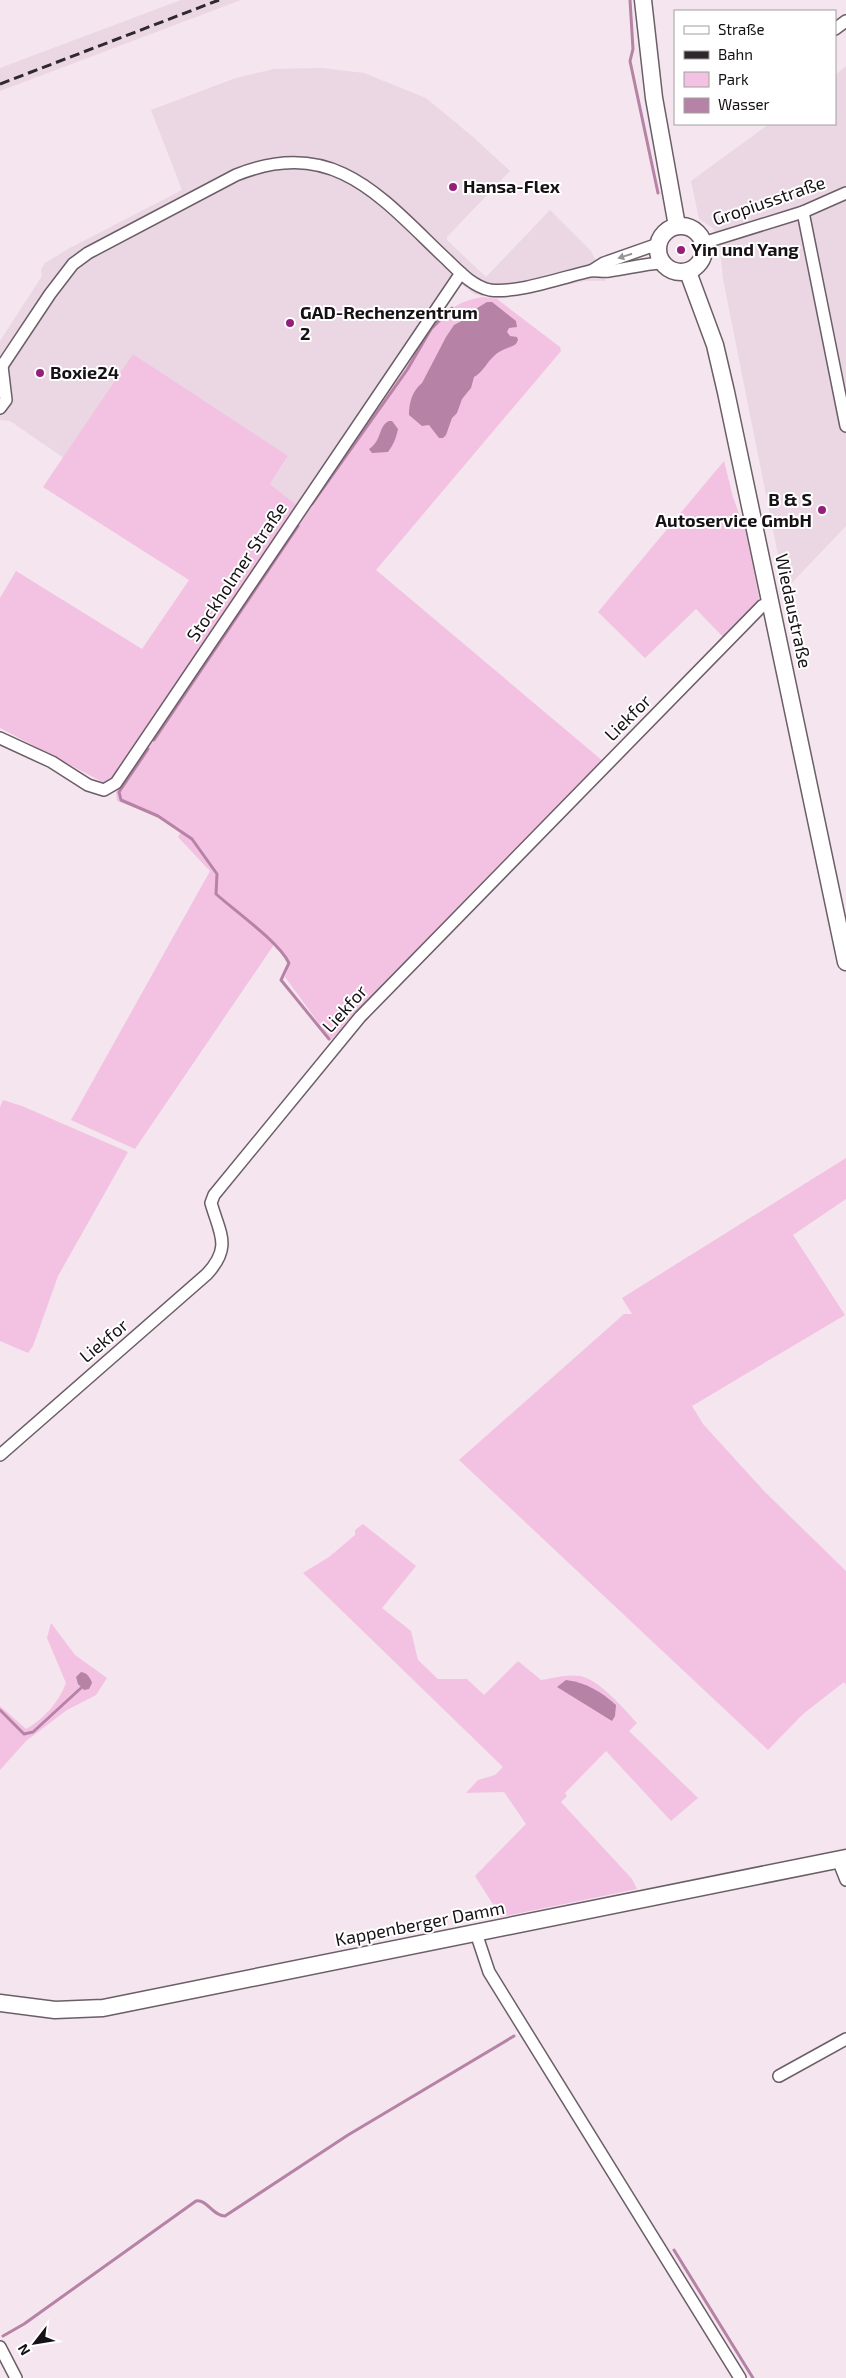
<svg xmlns="http://www.w3.org/2000/svg" width="846" height="2378" viewBox="0 0 846 2378" font-family="'Exo 2',sans-serif">
	<rect width="100%" height="100%" fill="#f4e5ee"/>
	<g fill="#ebd6e4">
		<polygon points="181,0 241,0 0,91 0,68"/>
		<polygon points="846,66 846,526 785,590 723,279 720,248 713,228 699,219 691,181 769,124 835,124 835,75"/>
		<polygon points="322,68 364,73 426,98 472,136 510,171 447,237 447,240 486,277 550,210 591,251 606,281 585,281 497,299 474,294 453,278 298,506 270,484 288,457 133,354 64,458 10,421 0,420 0,341 42,276 41,270 45,263 68,249 182,190 151,110 236,78 274,69"/>
	</g>
	<g fill="#f3c2e2">
		<path d="M482,297L497,299L560,347L561,351L376,570L604,762L331,1040L285,977L291,962L275,943L135,1149L71,1120L210,871L178,837L182,830L157,816L117,801L116,792L388,387C406,362 429,320 456,306C464,301 473,299 482,297Z"/>
		<polygon points="133,354 288,456 270,484 298,506 110,786 0,728 0,598 16,571 142,649 189,580 43,487"/>
		<polygon points="724,461 733,497 746,533 760,602 725,639 696,609 645,658 598,612"/>
		<polygon points="3,1100 22,1106 128,1152 58,1276 33,1346 28,1353 0,1341 0,1107"/>
		<polygon points="846,1158 846,1199 793,1235 845,1315 692,1406 703,1424 764,1491 846,1571 846,1685 844,1682 803,1714 768,1750 459,1460 624,1314 632,1314 622,1298"/>
		<path d="M363,1524L416,1566L382,1608L411,1631L418,1660L438,1679H467L484,1695L518,1661L541,1680C553,1678 567,1674 580,1676C600,1680 624,1709 637,1723L629,1731L698,1798L671,1821L606,1751L565,1793L567,1796L561,1802L632,1879L637,1889L501,1917L475,1876L526,1824L504,1792L466,1793L478,1780L495,1775L503,1767L303,1573L329,1557L355,1535V1530Z"/>
		<path d="M51,1623L75,1655L107,1678L96,1695L67,1710L26,1741L0,1770V1706L26,1729C44,1719 59,1702 66,1683L47,1638Z"/>
	</g>
	<g fill="#b682a5">
		<path d="M487,302H492L516,321L517,327L509,328L507,332L510,336L517,337L518,340L516,344C508,349 501,349 494,356C487,362 483,372 474,377L471,388L462,399L457,413L452,418L446,435L443,438H439L429,425L422,426L409,415C409,403 412,391 422,383L446,337L454,325L467,318L474,310Z"/>
		<path d="M389,421H392L398,429C396,438 394,444 388,452L372,453L369,449C382,441 378,426 389,421Z"/>
		<path d="M81,1672C87,1673 90,1677 92,1683L89,1689L84,1690L78,1684L76,1677Z"/>
		<path d="M566,1680C587,1683 600,1691 616,1705L615,1716L612,1721L557,1687Z"/>
	</g>
	<g fill="none" stroke-linecap="round" stroke-linejoin="round">
		<g stroke="#b682a5" stroke-width="3">
			<polyline points="630,0 633,49 630,61 658,193"/>
			<polyline points="312,504 407,370 431,329 452,308"/>
			<polyline points="154,740 298,526"/>
			<path d="M148,749L119,792L121,800L158,816L192,839L217,874L216,894C235,911 279,942 289,963L281,980L329,1039"/>
			<polyline points="0,1710 24,1734 33,1732 81,1688"/>
			<polyline points="674,2250 753,2378"/>
			<path d="M3,2336L24,2324L196,2201C207,2199 213,2216 225,2216L348,2135L514,2036"/>
		</g>
		<g stroke="#6b5e66" stroke-width="14">
			<g id="minor">
				<polyline points="835,29 846,21"/>
				<polyline points="803,212 846,426"/>
				<polyline points="703,243 803,212 846,193"/>
				<polyline points="593,270 604,263 658,244"/>
				<path d="M0,369L50,294L73,264L88,253L236,175C333,136 380,196 444,257C457,269 471,286 490,290C515,294 564,277 590,271C596,270 603,272 609,271C626,269 643,264 661,263"/>
				<polyline points="0,408 6,400 2,366"/>
				<polyline points="0,738 52,762 88,785 104,790 116,783 461,273"/>
				<path d="M0,1455L207,1274C232,1247 220,1234 211,1203L214,1195L360,1017L762,606L770,602"/>
				<polyline points="838,1860 846,1880"/>
				<polyline points="476,1933 489,1972 740,2378"/>
				<polyline points="779,2076 846,2039"/>
				<polyline points="0,2347 16,2378"/>
			</g>
		</g>
		<g stroke="#6b5e66" stroke-width="19">
			<g id="secondary">
				<polyline points="643,0 654,98 677,226"/>
				<circle cx="681" cy="249" r="23"/>
				<polyline points="688,272 715,345 726,392 846,962"/>
				<polyline points="0,2003 55,2010 103,2008 846,1858"/>
			</g>
		</g>
		<use href="#minor" stroke="#fff" stroke-width="11"/>
		<use href="#secondary" stroke="#fff" stroke-width="16"/>
		<polyline stroke="#2f292d" stroke-width="3" stroke-dasharray="10 5" stroke-linecap="butt" points="0,84 219,0"/>
	</g>
	<defs><path id="oneway-solid" d="M-6-.8H1V-3.2L6.5 0L1 3.2V.8H-6Z" transform="scale(1.25)"/></defs>
	<use fill="#969495" href="#oneway-solid" transform="translate(625 256) rotate(162)"/>
	<g fill="#951e7a" stroke="#fff" stroke-width="2">
		<circle cx="453" cy="187" r="5"/>
		<circle cx="681" cy="250" r="5"/>
		<circle cx="290" cy="323" r="5"/>
		<circle cx="40" cy="373" r="5"/>
		<circle cx="822" cy="510" r="5"/>
	</g>
	<g text-anchor="middle" stroke-width="4" stroke-linejoin="round" paint-order="stroke">
		<g font-size="18" font-weight="bold" fill="#161114" stroke="#fff" text-anchor="start">
			<text x="463" y="193">Hansa-Flex</text>
			<text x="691" y="256">Yin und Yang</text>
			<text x="300" y="319">GAD-Rechenzentrum<tspan x="300" dy="21">2</tspan></text>
			<text x="50" y="379">Boxie24</text>
			<text x="812" y="506" text-anchor="end">B &amp; S<tspan x="812" dy="21">Autoservice GmbH</tspan></text>
		</g>
		<g font-size="18" fill="#161114" stroke="#fff">
			<text transform="translate(769 201) rotate(-19)" y="6">Gropiusstraße</text>
			<text transform="translate(237 572) rotate(-56)" y="6">Stockholmer Straße</text>
			<text transform="translate(793 611) rotate(78)" y="6">Wiedaustraße</text>
			<text transform="translate(628 718) rotate(-45)" y="6">Liekfor</text>
			<text transform="translate(345 1009) rotate(-48)" y="6">Liekfor</text>
			<text transform="translate(104 1341) rotate(-40)" y="6">Liekfor</text>
			<text transform="translate(420 1924) rotate(-11)" y="6">Kappenberger Damm</text>
		</g>
	</g>
	<rect x="674" y="10" width="162" height="115" fill="#ffffff" stroke="#a2a0a1"/>
	<rect x="684" y="26" width="25" height="8" fill="#ffffff" stroke="#a2a0a1"/>
	<text x="718" y="35" font-size="15" fill="#161114">Straße</text>
	<rect x="684" y="51" width="25" height="8" fill="#2f292d" stroke="#a2a0a1"/>
	<text x="718" y="60" font-size="15" fill="#161114">Bahn</text>
	<rect x="684" y="72" width="25" height="15" fill="#f3c2e2" stroke="#a2a0a1"/>
	<text x="718" y="85" font-size="15" fill="#161114">Park</text>
	<rect x="684" y="98" width="25" height="15" fill="#b682a5" stroke="#a2a0a1"/>
	<text x="718" y="110" font-size="15" fill="#161114">Wasser</text>
	<g transform="translate(35 2343) rotate(239)" stroke="#ffffff" stroke-width="4" paint-order="stroke">
	<path d="M0-4L9 19L0 12L-9 19Z" fill="#161114"/>
	<text y="-8" font-size="14" font-weight="bold" text-anchor="middle" fill="#161114">N</text>
	</g>
</svg>
